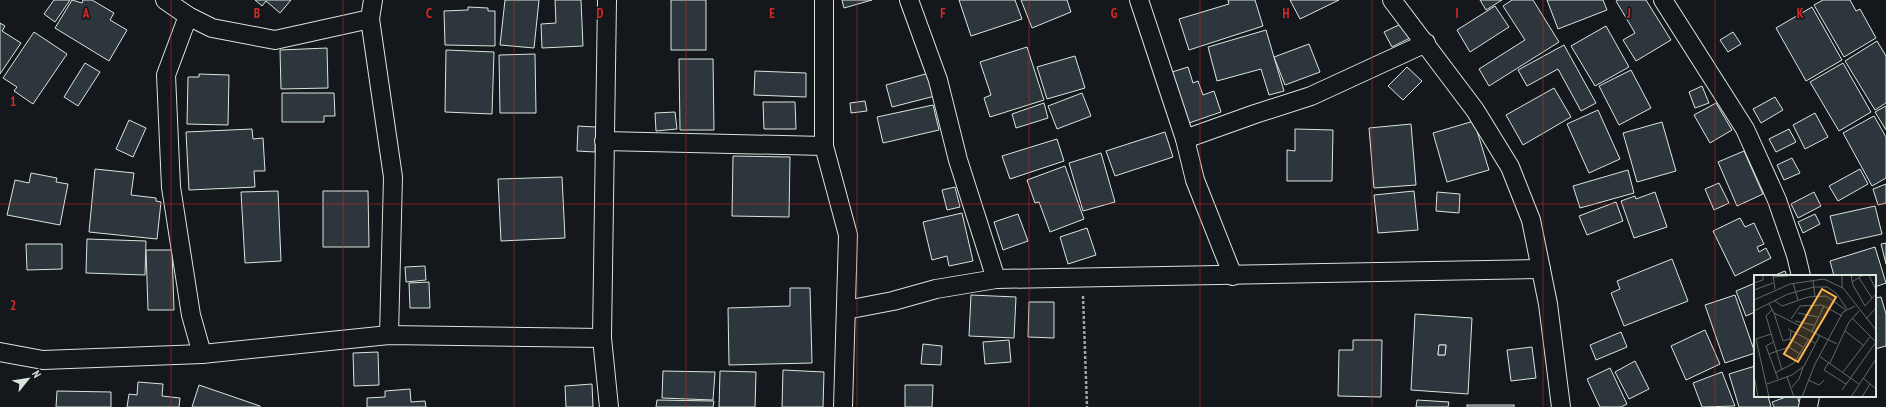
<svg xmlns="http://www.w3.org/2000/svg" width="1886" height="407" viewBox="0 0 1886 407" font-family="'PT Sans Narrow',sans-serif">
	<rect width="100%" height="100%" fill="#14181c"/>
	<g fill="#2c363c" stroke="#d8e6dc" fill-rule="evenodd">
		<polygon points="54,0 70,0 55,22 44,14"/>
		<polygon points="72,0 82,3 83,0 92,0 114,13 110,20 127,30 109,61 55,28"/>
		<polygon points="255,0 291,0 280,13 266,1 262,6"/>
		<polygon points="505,0 539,0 534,48 500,45"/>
		<polygon points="555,0 581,0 583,46 542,48 541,24 556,23"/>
		<rect x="671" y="0" width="35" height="50"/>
		<polygon points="842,0 872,0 844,8"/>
		<polygon points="959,0 1015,0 1022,19 971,36"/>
		<polygon points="1021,0 1067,0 1071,12 1032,28"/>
		<polygon points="1228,0 1255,0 1263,26 1189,50 1179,19 1229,4"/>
		<polygon points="1290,0 1339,0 1300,19"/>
		<polygon points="1480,0 1502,0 1486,10"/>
		<polygon points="1512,0 1533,0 1559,42 1489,86 1479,69 1525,40 1503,6"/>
		<polygon points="1547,0 1603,0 1607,10 1558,29"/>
		<polygon points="1618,0 1646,0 1671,40 1636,61 1623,40 1635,33 1616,1"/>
		<polygon points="1823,0 1850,0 1856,11 1860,9 1876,38 1844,57 1814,5"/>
		<polygon points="1495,6 1509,27 1470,52 1457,30"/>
		<polygon points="468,7 488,8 488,11 495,11 495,46 445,45 444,11 468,10"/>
		<polygon points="1812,7 1842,60 1806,81 1776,28"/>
		<polygon points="0,23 5,26 2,31 21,43 0,74"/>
		<polygon points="1403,23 1410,38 1392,47 1384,32"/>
		<polygon points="1606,26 1629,67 1595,86 1571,46"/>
		<polygon points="1266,30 1284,91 1269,95 1261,69 1217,81 1208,47"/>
		<polygon points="34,32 67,54 33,104 14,91 17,87 3,78"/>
		<polygon points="1733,32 1741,44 1728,52 1720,40"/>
		<polygon points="1877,41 1886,56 1886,103 1875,110 1845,61"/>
		<polygon points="1309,44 1320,72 1285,85 1274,57"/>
		<polygon points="1564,45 1596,103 1581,111 1558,69 1527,86 1518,70"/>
		<polygon points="1027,47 1044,100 990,117 984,98 991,95 980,62"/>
		<polygon points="327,48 328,88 281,89 280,50"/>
		<polygon points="446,50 494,52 492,114 445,112"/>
		<polygon points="535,54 536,113 500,113 499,55"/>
		<polygon points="1075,56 1085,88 1047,99 1037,67"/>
		<polygon points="679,59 713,59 714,130 680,130"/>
		<polygon points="85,63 100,72 78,106 64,97"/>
		<polygon points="1843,63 1871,112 1839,131 1810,82"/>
		<polygon points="1188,67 1193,83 1198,81 1203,95 1214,91 1221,112 1189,123 1172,72"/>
		<polygon points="1407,67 1422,81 1403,100 1388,86"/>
		<polygon points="1631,70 1651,108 1619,125 1599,86"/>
		<polygon points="755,71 806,73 806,97 754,95"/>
		<polygon points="929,73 935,96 892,107 886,85"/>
		<polygon points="199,74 229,75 228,125 187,124 188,77 199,77"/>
		<polygon points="1702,86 1709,103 1695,108 1689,92"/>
		<polygon points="1554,88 1571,117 1523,145 1506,115"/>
		<polygon points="282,93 334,93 335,116 324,116 324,122 282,122"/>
		<polygon points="1082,93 1091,116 1057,129 1048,106"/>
		<polygon points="1775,97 1783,110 1761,123 1753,109"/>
		<polygon points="865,101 867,111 851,113 850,103"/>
		<polygon points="763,102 795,102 796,129 764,129"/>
		<polygon points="1044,103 1048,118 1016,128 1012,114"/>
		<polygon points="1716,103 1732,130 1710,143 1694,115"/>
		<polygon points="933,105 939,130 883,143 877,117"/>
		<polygon points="1886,106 1886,130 1875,112"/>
		<polygon points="1598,110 1620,159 1589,173 1567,124"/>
		<polygon points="675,112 677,129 656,131 655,113"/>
		<polygon points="1815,113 1828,137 1805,149 1793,125"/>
		<polygon points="1874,116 1886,137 1886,178 1872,186 1843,133"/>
		<polygon points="129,120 146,128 133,157 116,149"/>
		<polygon points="1474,121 1489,170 1447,182 1433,133"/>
		<polygon points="1662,122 1676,171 1637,182 1623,133"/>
		<polygon points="1411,124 1416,185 1374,188 1369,128"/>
		<polygon points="578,126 596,127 595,152 577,151"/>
		<polygon points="252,129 253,139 263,138 265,171 254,171 255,187 189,190 186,132"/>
		<polygon points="1295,129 1333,130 1332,181 1287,181 1287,150 1295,151"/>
		<polygon points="1789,129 1796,142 1776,152 1769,139"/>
		<polygon points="1165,132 1173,157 1115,176 1106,151"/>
		<polygon points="1057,139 1064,161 1010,179 1002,156"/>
		<polygon points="1744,151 1763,194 1737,206 1718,162"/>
		<polygon points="1101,153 1115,202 1083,211 1069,163"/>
		<polygon points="733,156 790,157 789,217 732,216"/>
		<polygon points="1792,158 1800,173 1784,180 1777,165"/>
		<polygon points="1065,166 1084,219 1050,232 1039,202 1035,203 1027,180"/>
		<polygon points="95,169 134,173 131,195 156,198 156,201 161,202 157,239 89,232"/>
		<polygon points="1860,169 1868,184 1838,201 1829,186"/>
		<polygon points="1628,170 1634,193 1580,208 1573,186"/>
		<polygon points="31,173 57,178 56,182 68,184 60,225 7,215 15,180 29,183"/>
		<polygon points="562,177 565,238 501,241 498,179"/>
		<polygon points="1719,183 1729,203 1714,210 1705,189"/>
		<polygon points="1886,184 1886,203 1878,205 1873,189"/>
		<polygon points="955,187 960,207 947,210 942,190"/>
		<polygon points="278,191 281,261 245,263 241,192"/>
		<polygon points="323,191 368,191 369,247 323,247"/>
		<polygon points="1414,191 1418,230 1378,233 1374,195"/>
		<polygon points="1437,192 1460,194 1459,213 1436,211"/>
		<polygon points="1655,192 1667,227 1634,238 1621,201 1635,196 1636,199"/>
		<polygon points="1814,192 1821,206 1798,218 1791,204"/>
		<polygon points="1616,202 1623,221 1587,235 1579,216"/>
		<polygon points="1875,206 1882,234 1837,244 1830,216"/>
		<polygon points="962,213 973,261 949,266 947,256 932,260 923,222"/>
		<polygon points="1018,214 1028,241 1003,250 994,222"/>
		<polygon points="1815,214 1820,224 1803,233 1798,222"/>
		<polygon points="1740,218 1745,227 1754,223 1764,244 1757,247 1759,252 1766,248 1771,258 1735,276 1713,231"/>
		<polygon points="1087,228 1096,255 1068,264 1060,237"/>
		<polygon points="87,239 146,241 145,275 86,273"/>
		<polygon points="1886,243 1886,264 1881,244"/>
		<polygon points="26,244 62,244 62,269 27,270"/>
		<polygon points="1875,247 1886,283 1875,287 1875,276 1834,276 1830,261"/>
		<polygon points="146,250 172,250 174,310 148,310"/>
		<polygon points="1672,259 1688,301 1624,326 1611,293 1620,289 1617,281"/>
		<polygon points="425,266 426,280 406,282 405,267"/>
		<polygon points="1785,271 1787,276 1773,276"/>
		<polygon points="429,282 430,308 410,308 409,283"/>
		<polygon points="1755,283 1755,312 1746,316 1736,291"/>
		<polygon points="790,288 810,288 812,363 729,365 728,308 790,306"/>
		<polygon points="971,295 1016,297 1014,338 969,336"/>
		<polygon points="1735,295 1755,353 1725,363 1705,305"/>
		<polygon points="1881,297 1886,314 1886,346 1875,349 1875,298"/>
		<polygon points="1029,302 1054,302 1054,338 1028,337"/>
		<path d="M1415,314L1472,318L1468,394L1411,390ZM1439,345H1446L1445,355H1438Z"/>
		<polygon points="1705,330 1720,364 1686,380 1671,346"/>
		<polygon points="1621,332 1627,347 1596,360 1590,345"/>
		<polygon points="1009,340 1011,362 985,364 983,342"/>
		<polygon points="1353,340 1382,340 1381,397 1338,396 1339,350 1353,350"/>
		<polygon points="923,344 942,346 941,365 921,364"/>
		<polygon points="1439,345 1446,345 1445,355 1438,355"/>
		<polygon points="1532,347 1536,378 1511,381 1507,350"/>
		<polygon points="378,352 379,385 354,386 353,353"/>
		<polygon points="1635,361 1649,389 1629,399 1615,372"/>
		<polygon points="1755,366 1755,396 1768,396 1771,407 1739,407 1729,374"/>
		<polygon points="1610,368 1627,404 1621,407 1600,407 1587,379"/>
		<polygon points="783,370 824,372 823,407 782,407"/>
		<polygon points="663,371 715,372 713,400 662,398"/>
		<polygon points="720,371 756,372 755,407 719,407"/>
		<polygon points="1722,372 1735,406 1702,407 1693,383"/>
		<polygon points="138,382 163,384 162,396 180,398 179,407 127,407 129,394 137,395"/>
		<polygon points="592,384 593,407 566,407 565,386"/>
		<polygon points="199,385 260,406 260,407 192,407"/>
		<polygon points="905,385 933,385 932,407 905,407"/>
		<polygon points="410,389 411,402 425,401 426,407 367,407 367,398 385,397 385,391"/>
		<polygon points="57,391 111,392 111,407 56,407"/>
		<polygon points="1789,396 1797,396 1801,407 1774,407 1772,402"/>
		<polygon points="657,400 714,401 713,407 656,407"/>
		<polygon points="1417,400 1449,402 1448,407 1416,407"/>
		<rect x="1467" y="405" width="47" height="2"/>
	</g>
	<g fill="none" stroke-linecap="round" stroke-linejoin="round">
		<g stroke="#d8e6dc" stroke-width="20">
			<g id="minor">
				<polyline points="165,0 188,16 212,28 275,40 370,19"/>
				<polyline points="373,0 370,19 393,177 389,335"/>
				<polyline points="607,0 602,338 609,407"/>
				<polyline points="824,0 824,146 848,235 843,407"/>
				<polyline points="909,0 938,80 958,160 996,279"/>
				<polyline points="1139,0 1185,139 1195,180 1233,276"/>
				<polyline points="1392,0 1475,110 1510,167 1531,220 1548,304 1561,407"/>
				<polyline points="1663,0 1745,129 1777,200 1796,255 1801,276"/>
				<polyline points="188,16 166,75 171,187 191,315 202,354"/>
				<polyline points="1185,139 1255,114 1311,96 1426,43"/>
				<polyline points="604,141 824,146"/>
				<polyline points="846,310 893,301 936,289 996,279 1541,269"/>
				<polyline points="0,352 43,360 202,354 389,335 602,338"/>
				<polyline points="1808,407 1810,396"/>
			</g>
		</g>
		<polyline stroke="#9da8a2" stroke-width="2.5" stroke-dasharray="3 2" stroke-linecap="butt" points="1083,296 1087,407"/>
		<use href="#minor" stroke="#14181c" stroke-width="18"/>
	</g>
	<path fill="none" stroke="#d62828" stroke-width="1" stroke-opacity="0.55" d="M171,0V407M343,0V407M514,0V407M686,0V407M857,0V407M1029,0V407M1200,0V407M1372,0V407M1543,0V407M1715,0V407M0,204H1886"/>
	<g transform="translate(1754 275)">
		<rect width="122" height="122" fill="#14181c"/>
		<path fill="none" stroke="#626a69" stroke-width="1" d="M19,0L21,14M97,0L99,10L111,31L122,19M115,0L122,15M19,2L34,1M105,3L118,23M59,6L61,22M98,7L109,0M0,8L9,5V0M39,8L44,25M88,13V0M0,15L19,8M0,25L36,9L70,4L89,13L122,55M21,26L28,31L54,22L72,21L92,35M15,29L20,38L83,69M18,35L12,41L28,95M0,36L34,19L60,12H73L82,18L93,34M20,38L29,66L36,64M44,38L64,42M98,43L122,67M37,44L46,31L68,30L88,41M112,44L122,33M41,46L60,50M34,54L61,68M37,56L36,64L49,72M58,56L70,31M91,56L109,70M19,67L12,71L24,104M35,72L46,79M15,79L35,72L38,66M65,81L105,109M75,87L70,95L92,109M76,88L95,47L105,36M89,97L116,62M21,98L40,88L54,65M0,100L4,122M33,102L40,122M109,103L122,114M54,105L65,110L70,105M13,109L38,100L50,91L66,60M38,112L45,104L49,92M88,115L122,67M15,122L2,64L17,59M48,122L61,89L89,37L101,31M97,122L122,84M108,122L116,109"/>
		<path fill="#ffb74d" fill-opacity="0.15" stroke="#ffb74d" stroke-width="2" d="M68,14L82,22L44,87L30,79Z"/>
		<rect width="122" height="122" fill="none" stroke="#d8e6dc" stroke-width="2"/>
	</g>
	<g font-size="13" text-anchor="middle" font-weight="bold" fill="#d62828" stroke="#14181c" stroke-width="3" stroke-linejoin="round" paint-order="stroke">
		<text x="86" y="18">A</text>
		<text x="257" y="18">B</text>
		<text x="429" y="18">C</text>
		<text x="600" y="18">D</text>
		<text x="772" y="18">E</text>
		<text x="943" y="18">F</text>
		<text x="1114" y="18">G</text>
		<text x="1286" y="18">H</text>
		<text x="1457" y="18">I</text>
		<text x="1629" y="18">J</text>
		<text x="1800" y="18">K</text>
		<text x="13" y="106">1</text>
		<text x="13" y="310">2</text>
	</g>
	<g transform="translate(28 379) rotate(60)" stroke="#14181c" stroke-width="3" paint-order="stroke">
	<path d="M0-3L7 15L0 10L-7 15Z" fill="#d8e6dc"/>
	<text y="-6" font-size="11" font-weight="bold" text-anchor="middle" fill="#d8e6dc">N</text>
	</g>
</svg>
